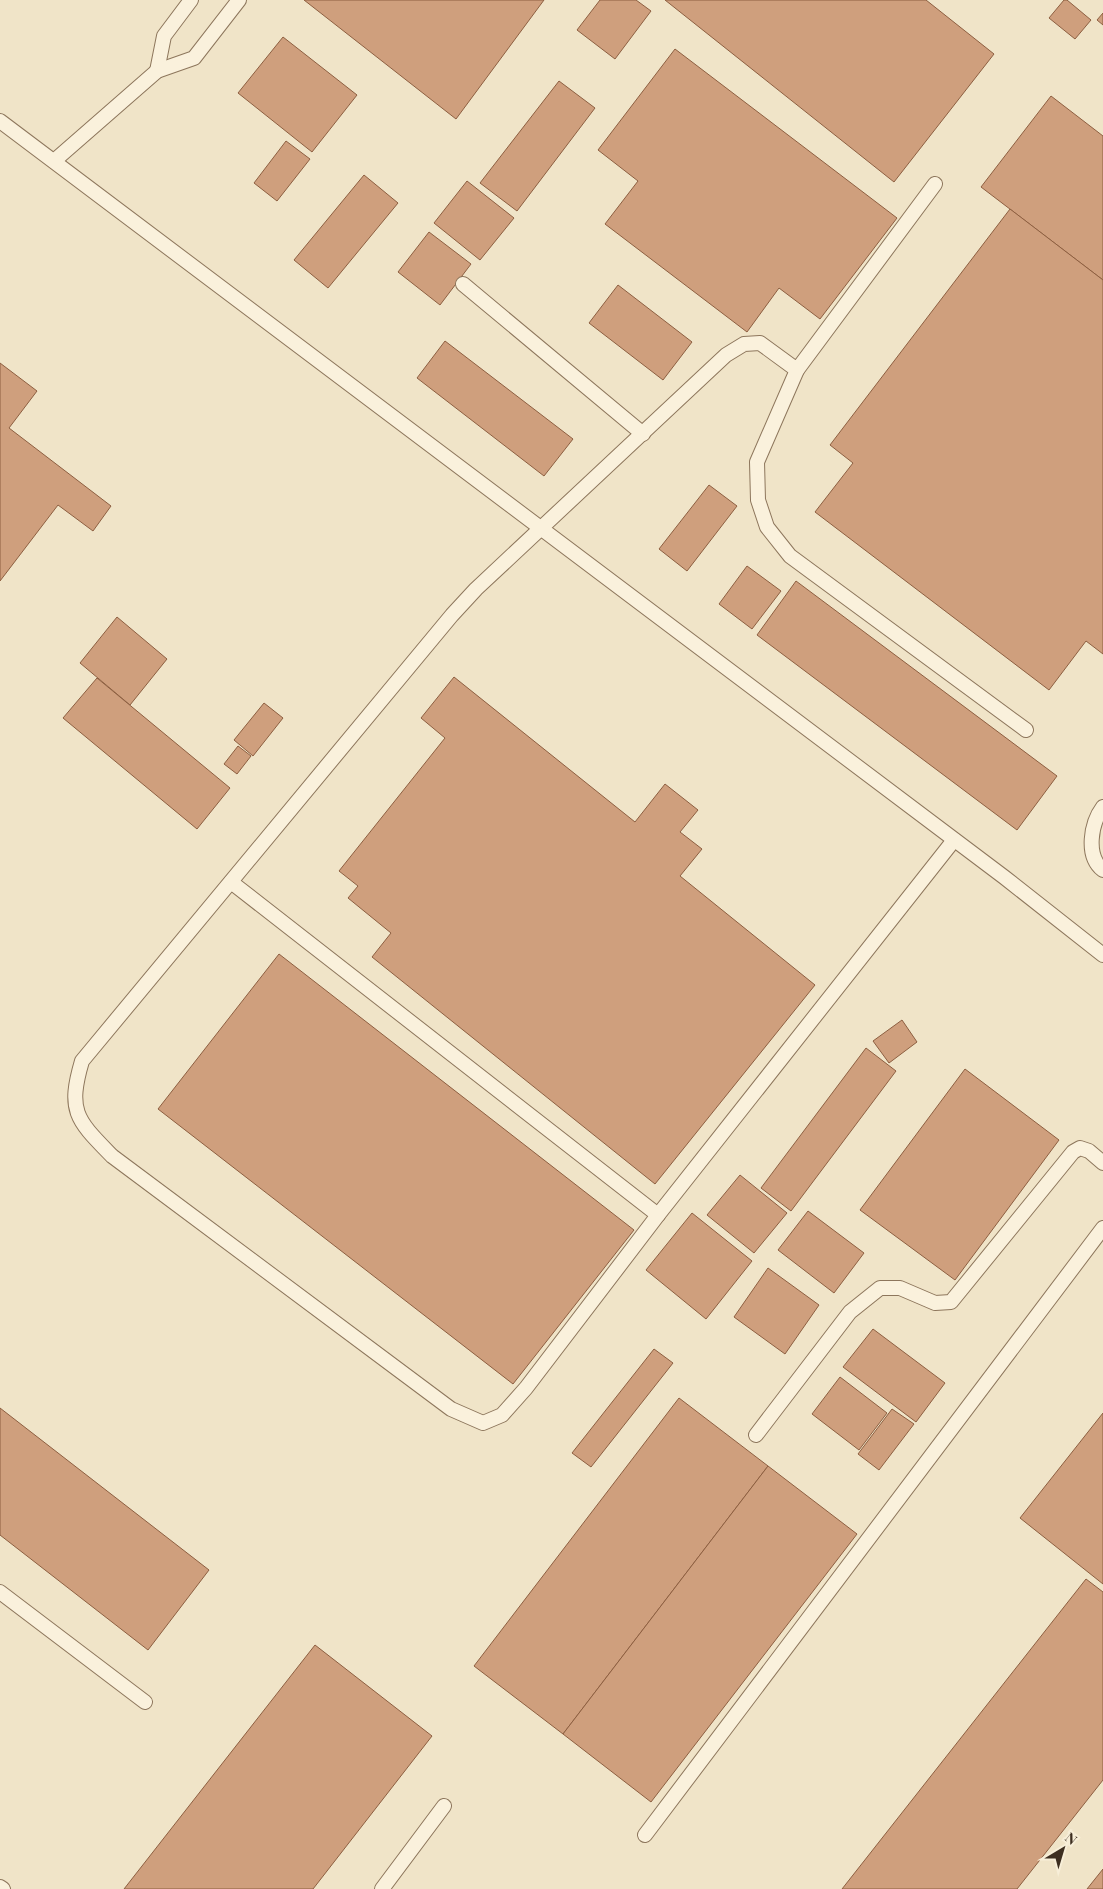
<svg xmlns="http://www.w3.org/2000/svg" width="1103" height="1889" viewBox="0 0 1103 1889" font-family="'Playfair Display',serif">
	<rect width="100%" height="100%" fill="#f0e4c8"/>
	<g fill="#cf9f7d" stroke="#8d5f41">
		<polygon points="304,0 544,0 456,119"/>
		<polygon points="600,0 636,0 651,11 615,59 577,30"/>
		<polygon points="665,0 926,0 994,54 894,182"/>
		<polygon points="1064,0 1067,0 1091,20 1075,39 1049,18"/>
		<polygon points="1103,13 1103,25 1097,20"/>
		<polygon points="283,37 357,95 312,152 238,93"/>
		<polygon points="675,49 897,218 820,319 779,288 747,332 605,224 638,181 598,150"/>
		<polygon points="559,81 595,108 517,211 480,183"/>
		<polygon points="1051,96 1103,136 1103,280 981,187"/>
		<polygon points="286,141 310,159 277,201 254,183"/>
		<polygon points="364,175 398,203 328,288 294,260"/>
		<polygon points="467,181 514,218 480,260 434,223"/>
		<polygon points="1010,209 1103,280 1103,654 1086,641 1049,690 815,512 853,463 830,445"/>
		<polygon points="429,232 471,264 440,305 398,272"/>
		<polygon points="618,285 692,342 663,380 589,323"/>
		<polygon points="445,341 573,439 544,476 417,378"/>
		<polygon points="0,363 37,391 9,428 111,506 93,531 58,505 0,581"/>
		<polygon points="709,485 737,506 687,571 659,549"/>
		<polygon points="747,566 781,591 752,629 719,604"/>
		<polygon points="796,581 1057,776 1017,830 757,635"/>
		<polygon points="117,617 167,659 130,705 80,663"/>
		<polygon points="454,677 635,822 665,784 698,810 680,832 702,849 680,876 815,985 655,1184 372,957 391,933 348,898 358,886 339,871 445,738 421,718"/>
		<polygon points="97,678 230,788 197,829 63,718"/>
		<polygon points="264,703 283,718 253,756 234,740"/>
		<polygon points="238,746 251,756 237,774 224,764"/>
		<polygon points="279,954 634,1230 513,1384 158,1109"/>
		<polygon points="902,1020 917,1042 889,1063 873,1041"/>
		<polygon points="866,1048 896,1071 791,1211 761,1188"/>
		<polygon points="965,1069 1059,1140 955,1280 860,1210"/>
		<polygon points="740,1175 787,1213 754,1253 707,1215"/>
		<polygon points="808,1211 864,1253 834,1293 778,1250"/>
		<polygon points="692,1213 752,1261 706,1319 646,1270"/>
		<polygon points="768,1268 819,1305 785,1354 734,1317"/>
		<polygon points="873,1329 945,1383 916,1422 843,1367"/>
		<polygon points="654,1349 673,1363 591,1467 572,1453"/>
		<polygon points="840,1377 887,1413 859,1450 812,1414"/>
		<polygon points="679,1398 768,1466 563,1734 474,1666"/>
		<polygon points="0,1408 209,1570 148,1650 0,1535"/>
		<polygon points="892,1409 914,1424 879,1470 858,1454"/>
		<polygon points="1103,1413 1103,1584 1020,1518"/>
		<polygon points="768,1466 857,1534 651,1802 563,1734"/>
		<polygon points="1086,1579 1103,1592 1103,1780 1017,1889 842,1889"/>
		<polygon points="315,1645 432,1736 313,1889 124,1889"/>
		<polygon points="1103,1869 1103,1889 1087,1889"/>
	</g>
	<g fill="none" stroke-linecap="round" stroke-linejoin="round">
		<g stroke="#8d765c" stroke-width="16">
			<g id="service">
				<polyline points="157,71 164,36 191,0"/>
				<polyline points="0,121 1004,877 1103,955"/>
				<polyline points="54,161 157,71 194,58 239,0"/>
				<path d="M935,184L797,370L760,343L744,344L726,355L476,589L452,615L82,1061C67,1112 77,1120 112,1156L451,1409L483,1423L502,1415L526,1388L658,1215L954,840"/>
				<polyline points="463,284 643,434"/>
				<polyline points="797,370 757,462 758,500 767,527 790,556 1026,730"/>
				<path d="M1103,807C1091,823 1085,856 1103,870"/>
				<polyline points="231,882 658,1215"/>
				<polyline points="756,1435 850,1312 880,1288 900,1288 935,1303 951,1302 1073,1152 1080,1148 1089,1151 1103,1163"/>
				<polyline points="0,1592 145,1702"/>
				<polyline points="645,1835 1103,1228"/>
				<polyline points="0,1887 3,1889"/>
				<polyline points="382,1889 444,1806"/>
			</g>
		</g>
		<use href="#service" stroke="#faf1dc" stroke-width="14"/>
	</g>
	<g transform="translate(1063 1849) rotate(38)" stroke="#f7eed8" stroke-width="4" paint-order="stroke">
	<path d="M0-4L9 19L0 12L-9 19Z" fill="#3d2e20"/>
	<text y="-8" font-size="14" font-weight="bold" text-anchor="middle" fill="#3d2e20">N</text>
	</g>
</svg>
